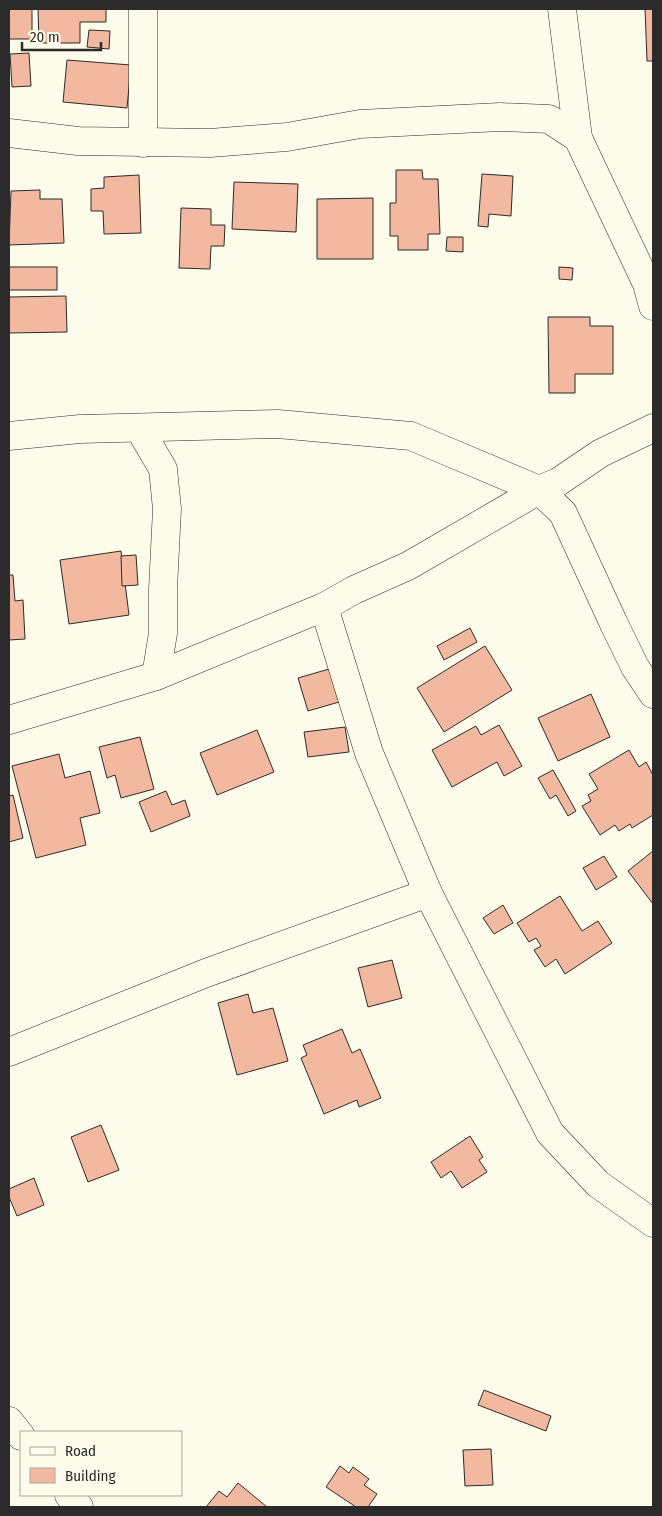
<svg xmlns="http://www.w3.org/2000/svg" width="662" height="1516" viewBox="0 0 662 1516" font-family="'Fira Sans Condensed',sans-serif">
	<rect width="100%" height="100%" fill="#fdfbea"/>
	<g fill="#f2b8a0" stroke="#2b2b2b">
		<rect x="9" y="9" width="23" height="30"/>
		<polygon points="38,9 106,9 106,22 80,22 80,43 39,43"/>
		<polygon points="645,9 653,9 653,61 647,61"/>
		<polygon points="89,30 110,31 109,49 87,47"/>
		<polygon points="29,53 31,86 12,87 10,54"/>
		<polygon points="67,60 131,65 127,108 63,102"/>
		<polygon points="396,170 422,170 423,179 438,179 440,234 428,234 428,250 398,250 398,236 390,236 390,203 396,203"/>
		<polygon points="482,174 513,176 511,216 489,214 488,227 478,226"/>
		<polygon points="139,175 141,233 104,234 103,211 91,211 91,189 104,188 104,177"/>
		<polygon points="234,182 298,184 296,232 232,229"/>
		<polygon points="40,190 40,199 62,199 64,243 9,245 11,191"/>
		<polygon points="373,198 373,259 317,259 317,199"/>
		<polygon points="181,208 211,209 211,225 225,225 224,246 211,246 210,269 179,268"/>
		<polygon points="447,237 463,237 463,252 446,251"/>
		<rect x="9" y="267" width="48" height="23"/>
		<polygon points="559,267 573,268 572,280 559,279"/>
		<polygon points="66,296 67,332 9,333 9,297"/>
		<polygon points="548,317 590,317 590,326 613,326 613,374 575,374 575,393 549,393"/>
		<polygon points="121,551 129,615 69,624 60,560"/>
		<polygon points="136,555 138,585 122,586 121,556"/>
		<polygon points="9,575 13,575 15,601 23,600 25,639 9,640"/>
		<polygon points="470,628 477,642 444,660 437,646"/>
		<polygon points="485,646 512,690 444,732 417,688"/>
		<polygon points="329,669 339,702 308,711 298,678"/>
		<polygon points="591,694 610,737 558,761 538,718"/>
		<polygon points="499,725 522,766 504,776 497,762 452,787 432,750 476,726 481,735"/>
		<polygon points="345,727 349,752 308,757 304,732"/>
		<polygon points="257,730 274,772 217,795 200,753"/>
		<polygon points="140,737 154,789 121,798 115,775 107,778 99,747"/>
		<polygon points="629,750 639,767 646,762 653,775 653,815 632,828 630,824 619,831 615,825 600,835 582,806 591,801 588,795 598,789 589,774"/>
		<polygon points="59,754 65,778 90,771 100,813 80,818 86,845 36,858 12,766"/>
		<polygon points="553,770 576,811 568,816 556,795 550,799 538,778"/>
		<polygon points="166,791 172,805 185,800 190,816 151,832 139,802"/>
		<polygon points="13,795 23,838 9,842 9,796"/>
		<polygon points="653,851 653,904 628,871"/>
		<polygon points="604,856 617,877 596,890 583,868"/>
		<polygon points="560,896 582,931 598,921 612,943 565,974 556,959 545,967 534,950 541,946 536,938 529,942 517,923"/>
		<polygon points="503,905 513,923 494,934 483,918"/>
		<polygon points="392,960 402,998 368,1007 358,968"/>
		<polygon points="248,994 253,1013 273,1008 288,1061 237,1075 218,1003"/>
		<polygon points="342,1029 352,1053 360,1049 381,1098 359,1107 357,1100 324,1114 301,1058 307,1055 303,1045"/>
		<polygon points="101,1125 119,1170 88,1182 71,1137"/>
		<polygon points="470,1136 483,1157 479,1160 487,1172 462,1188 451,1171 441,1178 431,1162"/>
		<polygon points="34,1178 44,1205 17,1216 9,1197 9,1189"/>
		<polygon points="484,1390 551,1416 546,1431 478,1405"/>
		<polygon points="491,1449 493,1485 465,1486 463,1450"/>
		<polygon points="340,1466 349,1473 353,1467 369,1479 364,1485 377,1494 368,1507 356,1507 326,1487"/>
		<polygon points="238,1483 267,1507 206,1507 219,1491 227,1497"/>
	</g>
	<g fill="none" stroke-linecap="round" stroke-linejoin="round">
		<g stroke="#2b2b2b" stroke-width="29">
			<g id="minor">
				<polyline points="562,9 578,138"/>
				<polyline points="9,133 78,141 210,143 287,137 360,124 500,117 549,119 578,138 647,284 653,306"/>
				<polyline points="143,143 143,9"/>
				<polyline points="139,428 163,469 167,509 163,589 163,633 156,676"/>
				<polyline points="9,436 80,429 278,424 411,436 539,490 563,513 614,624 635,667 653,694"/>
				<polyline points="324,607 369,753 428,893 550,1133 598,1184 653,1223"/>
				<polyline points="9,720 156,676 324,607 354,590 408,566 539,490 558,482 601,453 653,428"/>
				<polyline points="9,1052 206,973 428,893"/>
				<polyline points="9,1421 21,1436"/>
				<polyline points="69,1495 79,1507"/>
			</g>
		</g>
		<use href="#minor" stroke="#fdfbea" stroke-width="28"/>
	</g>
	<rect width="662" height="1516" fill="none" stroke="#2b2b2b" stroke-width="20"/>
	<rect x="20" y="1431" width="162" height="65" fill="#fdfbea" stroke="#a9a89e"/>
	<rect x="30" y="1447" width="25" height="8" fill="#fdfbea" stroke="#a9a89e"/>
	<text x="65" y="1456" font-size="15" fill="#2b2b2b">Road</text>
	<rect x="30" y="1468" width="25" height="15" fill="#f2b8a0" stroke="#a9a89e"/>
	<text x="65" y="1481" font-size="15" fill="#2b2b2b">Building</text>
	<path d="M22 42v8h79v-8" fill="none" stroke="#2b2b2b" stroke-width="2.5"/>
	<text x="30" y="42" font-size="15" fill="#2b2b2b" stroke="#fdfbea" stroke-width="4" paint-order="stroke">20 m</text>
</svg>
